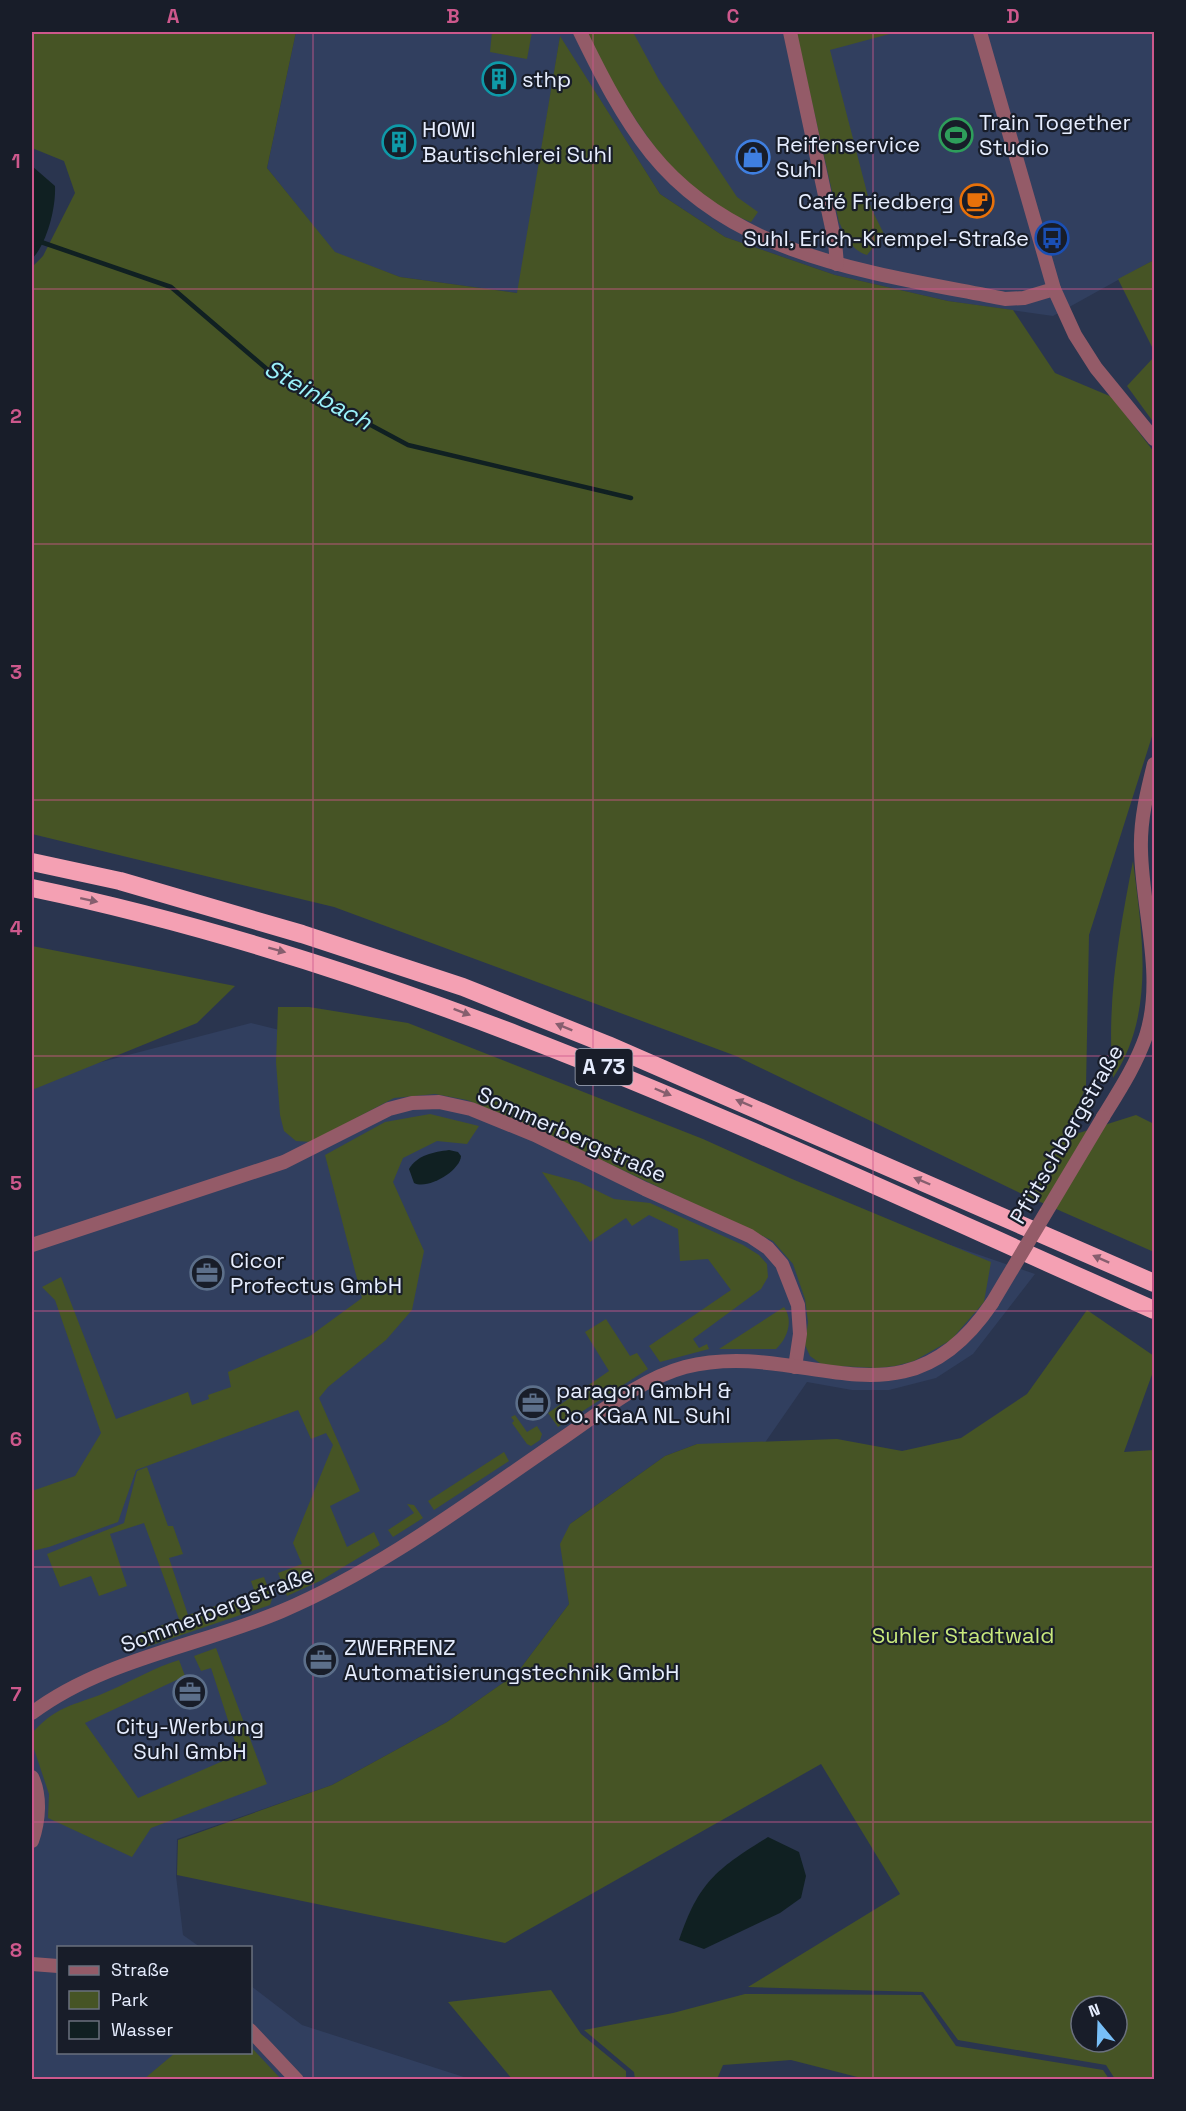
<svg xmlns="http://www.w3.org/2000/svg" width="1186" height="2111" viewBox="0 0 1186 2111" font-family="'Space Grotesk',sans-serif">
	<rect width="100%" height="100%" fill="#2a354f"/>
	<g fill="#313f5f">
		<polygon points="296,32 1154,32 1154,260 1053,316 948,301 835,275 725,237 660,194 560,37 518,293 400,277 335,253 267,168"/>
		<polygon points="251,1023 439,1069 1035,1274 973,1354 936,1378 889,1390 852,1390 807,1382 764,1444 697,1444 665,1456 570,1524 567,1577 569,1604 517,1673 447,1722 332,1785 177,1839 176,1876 183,1935 200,1947 58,1948 58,2052 250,2052 251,1986 302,2025 470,2079 32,2080 32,1080"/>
	</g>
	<g fill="#465425" fill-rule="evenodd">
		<polygon points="32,32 296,32 267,168 335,252 400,277 517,293 560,36 660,194 725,237 835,275 948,301 1013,310 1055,373 1112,397 1154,452 1154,730 1089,935 1086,1087 1069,1126 1079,1133 1136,1115 1154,1124 1154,1252 1022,1194 736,1056 502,969 334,907 32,834 32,267 43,256 75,193 64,161 32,148"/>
		<polygon points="492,32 532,32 527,59 490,52"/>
		<path d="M585,32H633L659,80L737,197L758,212L751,222C732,215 713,206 697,194C662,167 604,74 585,32Z"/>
		<path d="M796,32H852L853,34L897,32L830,50L871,208L884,234L867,255C851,250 846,236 839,222Z"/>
		<polygon points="1154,260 1154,351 1118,279"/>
		<polygon points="1154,357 1154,423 1127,386"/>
		<path d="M1133,861C1142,934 1156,1013 1113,1078C1106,1004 1119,933 1133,861Z"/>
		<polygon points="32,946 235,986 197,1023 32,1090"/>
		<polygon points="278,1007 309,1007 408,1023 703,1139 792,1179 991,1262 984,1302 951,1340 914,1361 895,1366 877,1368 838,1366 821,1364 810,1356 805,1345 808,1322 805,1299 793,1264 773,1241 518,1121 467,1100 435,1094 394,1098 311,1142 296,1141 284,1131 280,1115 276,1062"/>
		<polygon points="430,1114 479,1126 467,1144 437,1141 403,1158 393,1182 424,1251 412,1310 386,1340 328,1387 319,1398 360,1491 330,1506 347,1547 374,1532 380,1545 320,1581 287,1596 278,1573 302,1564 293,1543 333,1445 326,1433 311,1439 298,1410 136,1470 118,1522 49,1547 32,1551 32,1491 75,1476 101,1433 55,1300 42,1287 61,1277 116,1419 188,1392 192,1405 209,1399 208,1395 231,1387 228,1372 310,1336 362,1298 325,1155 385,1122"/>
		<polygon points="542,1172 579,1182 614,1199 650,1203 743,1245 759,1255 767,1264 768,1277 761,1289 693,1339 699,1348 707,1344 709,1349 660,1362 649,1346 731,1290 708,1259 680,1261 678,1229 649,1215 632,1226 626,1218 590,1242"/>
		<path d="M784,1307C794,1321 787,1339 776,1349H719Z"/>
		<path d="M1087,1310L1154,1356V1369L1124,1452L1154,1450V2079H1115L1106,2065L958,2040L923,1992L748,1987L900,1894L821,1764L505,1943L177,1875L178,1840L332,1785L447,1722L517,1673L569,1604L560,1544L570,1524L665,1456L697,1444L837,1439L902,1451L961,1438L1027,1394ZM1081,2006H1117V2042H1081Z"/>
		<polygon points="606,1319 630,1356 637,1353 648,1369 558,1427 548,1413 609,1371 585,1332"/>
		<polygon points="515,1415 527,1432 537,1426 542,1434 540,1440 531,1446 527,1444 512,1423 514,1421 511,1417"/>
		<polygon points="504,1452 509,1461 434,1510 428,1501"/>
		<polygon points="147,1467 168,1526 173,1526 183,1554 169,1558 188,1615 255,1593 251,1581 264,1577 272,1599 270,1605 146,1647 141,1643 138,1634 179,1619 144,1523 110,1534 127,1586 99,1596 91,1576 60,1587 47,1554 124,1523 137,1471"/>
		<polygon points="407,1504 414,1505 423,1518 393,1537 388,1530 414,1513"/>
		<path d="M216,1648L267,1784L151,1828L132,1857L48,1818L49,1794L32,1743L33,1732C61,1702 77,1706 111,1690C134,1680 155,1667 179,1660L185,1676L85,1723L138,1798L239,1754L211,1668L201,1671L194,1656Z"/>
		<polygon points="551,1990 581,2034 626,2071 626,2079 512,2079 448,2002"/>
		<polygon points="745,1994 921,1995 956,2046 1103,2070 1109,2079 869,2080 791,2060 723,2065 717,2079 635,2079 634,2072 584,2030 673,2013"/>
		<polygon points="251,2047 281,2079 144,2079 175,2053 250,2052"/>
	</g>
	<g fill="#102022">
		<path d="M32,166L55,186C56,208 47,243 32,259Z"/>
		<path d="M449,1150L458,1152L461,1156C460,1171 428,1190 414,1183L409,1169C417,1155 434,1152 449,1150Z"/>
		<path d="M768,1837L799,1852L806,1876L801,1898L780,1913L704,1949L679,1940C699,1881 717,1869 768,1837Z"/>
	</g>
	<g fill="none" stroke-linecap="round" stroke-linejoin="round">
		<polyline stroke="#102022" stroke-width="4.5" points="32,245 41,242 171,287 268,370 408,445 631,498"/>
		<g stroke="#945b68" stroke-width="14">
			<path d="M580,32C600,73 622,117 651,153C736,259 880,274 1005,299L1024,298L1054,289"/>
			<polyline points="790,32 835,242 837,264"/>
			<polyline points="980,32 1054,289 1075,335 1096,368 1154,439"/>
			<path d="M1103,1117C1119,1091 1136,1065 1146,1036C1165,976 1142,910 1141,850C1140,820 1147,792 1154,764"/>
			<polyline points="32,1245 284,1162 389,1109 412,1103 439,1102 471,1109 535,1135 645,1189 750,1236 768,1248 782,1264 798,1305 800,1334 795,1367"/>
			<path d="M32,1713C104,1659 200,1646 282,1611C383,1568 473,1499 563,1438C601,1412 641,1379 685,1367C805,1337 902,1437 992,1303"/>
			<path d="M32,1777C41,1796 39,1821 32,1841"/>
			<polyline points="32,1964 58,1966"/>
			<polyline points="250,2030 297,2080"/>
		</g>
		<g stroke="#f4a0b3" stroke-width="18">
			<polyline points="32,862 120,881 302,934 463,987 608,1045 1154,1283"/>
			<path d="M32,888C431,971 784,1147 1154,1310"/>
		</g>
		<polyline stroke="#945b68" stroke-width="14" points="992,1303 1103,1117"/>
	</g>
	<defs><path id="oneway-solid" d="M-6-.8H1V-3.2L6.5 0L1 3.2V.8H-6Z" transform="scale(1.5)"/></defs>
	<g fill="#865e6e">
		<use href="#oneway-solid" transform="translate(89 900) rotate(12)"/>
		<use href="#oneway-solid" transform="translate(277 950) rotate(15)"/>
		<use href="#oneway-solid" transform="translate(462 1012) rotate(21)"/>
		<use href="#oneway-solid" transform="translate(564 1027) rotate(-158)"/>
		<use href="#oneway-solid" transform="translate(663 1092) rotate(23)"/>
		<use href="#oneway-solid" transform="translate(744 1103) rotate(-157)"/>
		<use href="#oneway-solid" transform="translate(922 1181) rotate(-157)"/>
		<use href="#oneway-solid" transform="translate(1101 1259) rotate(-156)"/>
	</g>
	<path fill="none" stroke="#cd588c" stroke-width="1.5" stroke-opacity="0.55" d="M313,32V2080M593,32V2080M873,32V2080M32,289H1154M32,544H1154M32,800H1154M32,1056H1154M32,1311H1154M32,1567H1154M32,1822H1154"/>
	<defs>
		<g id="building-ring" transform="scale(1.725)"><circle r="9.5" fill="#181d29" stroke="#0f9aa8" stroke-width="1.5"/><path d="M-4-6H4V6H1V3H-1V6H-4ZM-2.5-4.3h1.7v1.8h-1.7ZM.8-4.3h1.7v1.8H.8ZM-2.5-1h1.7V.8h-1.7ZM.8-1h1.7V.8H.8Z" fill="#0f9aa8"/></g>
		<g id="stadium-ring" transform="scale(1.725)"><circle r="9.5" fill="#181d29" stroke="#2e9e5b" stroke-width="1.5"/><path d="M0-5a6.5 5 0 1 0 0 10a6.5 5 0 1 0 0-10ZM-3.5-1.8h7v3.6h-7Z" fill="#2e9e5b"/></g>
		<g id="shop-ring" transform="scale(1.725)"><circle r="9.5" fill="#181d29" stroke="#3f7fe0" stroke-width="1.5"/><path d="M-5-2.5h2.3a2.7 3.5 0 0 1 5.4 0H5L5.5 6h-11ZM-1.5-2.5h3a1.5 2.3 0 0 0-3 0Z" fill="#3f7fe0"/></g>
		<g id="cafe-ring" transform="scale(1.725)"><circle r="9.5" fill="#181d29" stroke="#e8710a" stroke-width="1.5"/><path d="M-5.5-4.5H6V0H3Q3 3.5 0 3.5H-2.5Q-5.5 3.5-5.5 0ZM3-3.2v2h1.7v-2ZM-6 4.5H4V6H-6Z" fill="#e8710a"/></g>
		<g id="bus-ring" transform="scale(1.725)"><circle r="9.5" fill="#181d29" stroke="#1a4fb4" stroke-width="1.5"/><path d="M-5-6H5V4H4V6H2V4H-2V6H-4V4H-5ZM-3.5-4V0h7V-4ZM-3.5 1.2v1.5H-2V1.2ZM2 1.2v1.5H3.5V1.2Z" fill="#1a4fb4"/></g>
		<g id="office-ring" transform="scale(1.725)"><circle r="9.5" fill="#181d29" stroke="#5c6f8a" stroke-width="1.5"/><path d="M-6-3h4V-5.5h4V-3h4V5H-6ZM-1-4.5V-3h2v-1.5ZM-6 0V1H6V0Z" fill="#5c6f8a"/></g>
	</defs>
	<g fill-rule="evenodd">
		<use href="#building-ring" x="499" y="79"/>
		<use href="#stadium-ring" x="956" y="135"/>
		<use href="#building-ring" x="399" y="142"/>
		<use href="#shop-ring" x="753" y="157"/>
		<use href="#cafe-ring" x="977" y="201"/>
		<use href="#bus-ring" x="1052" y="238"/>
		<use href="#office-ring" x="207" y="1273"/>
		<use href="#office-ring" x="533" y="1403"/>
		<use href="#office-ring" x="321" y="1660"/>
		<use href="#office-ring" x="190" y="1692"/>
	</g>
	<g text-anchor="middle" stroke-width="4.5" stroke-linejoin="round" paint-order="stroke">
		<rect fill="#181d29" stroke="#a8afbe" stroke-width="1.5" x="575.5" y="1049" width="57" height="36" rx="4.5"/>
		<g font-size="21" font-weight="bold" fill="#e6edfe">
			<text x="604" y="1074">A 73</text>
		</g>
		<g font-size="22" fill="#e6edfe" stroke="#181d29" text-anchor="start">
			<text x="522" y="87">sthp</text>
			<text x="979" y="130">Train Together<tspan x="979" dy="25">Studio</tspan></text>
			<text x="422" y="137">HOWI<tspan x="422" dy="25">Bautischlerei Suhl</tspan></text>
			<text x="776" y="152">Reifenservice<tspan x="776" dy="25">Suhl</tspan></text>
			<text x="954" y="209" text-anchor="end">Café Friedberg</text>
			<text x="1029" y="246" text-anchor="end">Suhl, Erich-Krempel-Straße</text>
			<text x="230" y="1268">Cicor<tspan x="230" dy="25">Profectus GmbH</tspan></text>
			<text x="556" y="1398">paragon GmbH &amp;<tspan x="556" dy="25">Co. KGaA NL Suhl</tspan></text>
			<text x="344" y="1655">ZWERRENZ<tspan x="344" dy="25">Automatisierungstechnik GmbH</tspan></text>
			<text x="190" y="1734" text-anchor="middle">City-Werbung<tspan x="190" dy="25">Suhl GmbH</tspan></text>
		</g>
		<g font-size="22" fill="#e6edfe" stroke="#181d29">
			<text transform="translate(572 1134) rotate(24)" y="8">Sommerbergstraße</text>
			<text transform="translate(1066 1134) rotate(-60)" y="8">Pfütschbergstraße</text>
			<text transform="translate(217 1609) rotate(-21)" y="8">Sommerbergstraße</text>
		</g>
		<g font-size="22" fill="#c8e87c" stroke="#181d29">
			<text x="963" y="1643">Suhler Stadtwald</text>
		</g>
		<g font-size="24" font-style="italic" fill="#9af1fa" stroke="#181d29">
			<text transform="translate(318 395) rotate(29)" y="8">Steinbach</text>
		</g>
	</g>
	<rect width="1186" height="2111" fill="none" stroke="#181d29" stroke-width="66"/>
	<rect x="57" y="1946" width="195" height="108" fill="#181d29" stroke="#6a707e" stroke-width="1.5"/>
	<rect x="69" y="1966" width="30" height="9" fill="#945b68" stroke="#6a707e" stroke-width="1.5"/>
	<text x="111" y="1976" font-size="18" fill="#e6edfe">Straße</text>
	<rect x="69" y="1991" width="30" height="18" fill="#465425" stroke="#6a707e" stroke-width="1.5"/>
	<text x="111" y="2006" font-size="18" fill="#e6edfe">Park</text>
	<rect x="69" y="2021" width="30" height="18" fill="#102022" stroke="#6a707e" stroke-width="1.5"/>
	<text x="111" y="2036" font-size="18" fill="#e6edfe">Wasser</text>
	<g transform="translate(1099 2024) rotate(341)"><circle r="28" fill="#181d29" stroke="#6a707e" stroke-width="1.5"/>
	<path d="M0-4.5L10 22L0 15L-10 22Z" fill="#78bff7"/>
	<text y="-9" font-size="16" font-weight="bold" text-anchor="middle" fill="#e6edfe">N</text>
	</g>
	<rect x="33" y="33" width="1120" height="2045" fill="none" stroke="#cd588c" stroke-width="2"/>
	<g font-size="20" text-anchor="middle" font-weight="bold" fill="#cd588c">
		<text x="173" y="23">A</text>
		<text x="453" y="23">B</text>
		<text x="733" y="23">C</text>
		<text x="1013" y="23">D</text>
		<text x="16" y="168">1</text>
		<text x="16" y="423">2</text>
		<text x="16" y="679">3</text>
		<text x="16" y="935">4</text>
		<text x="16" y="1190">5</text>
		<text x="16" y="1446">6</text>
		<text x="16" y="1701">7</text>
		<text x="16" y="1957">8</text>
	</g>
</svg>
